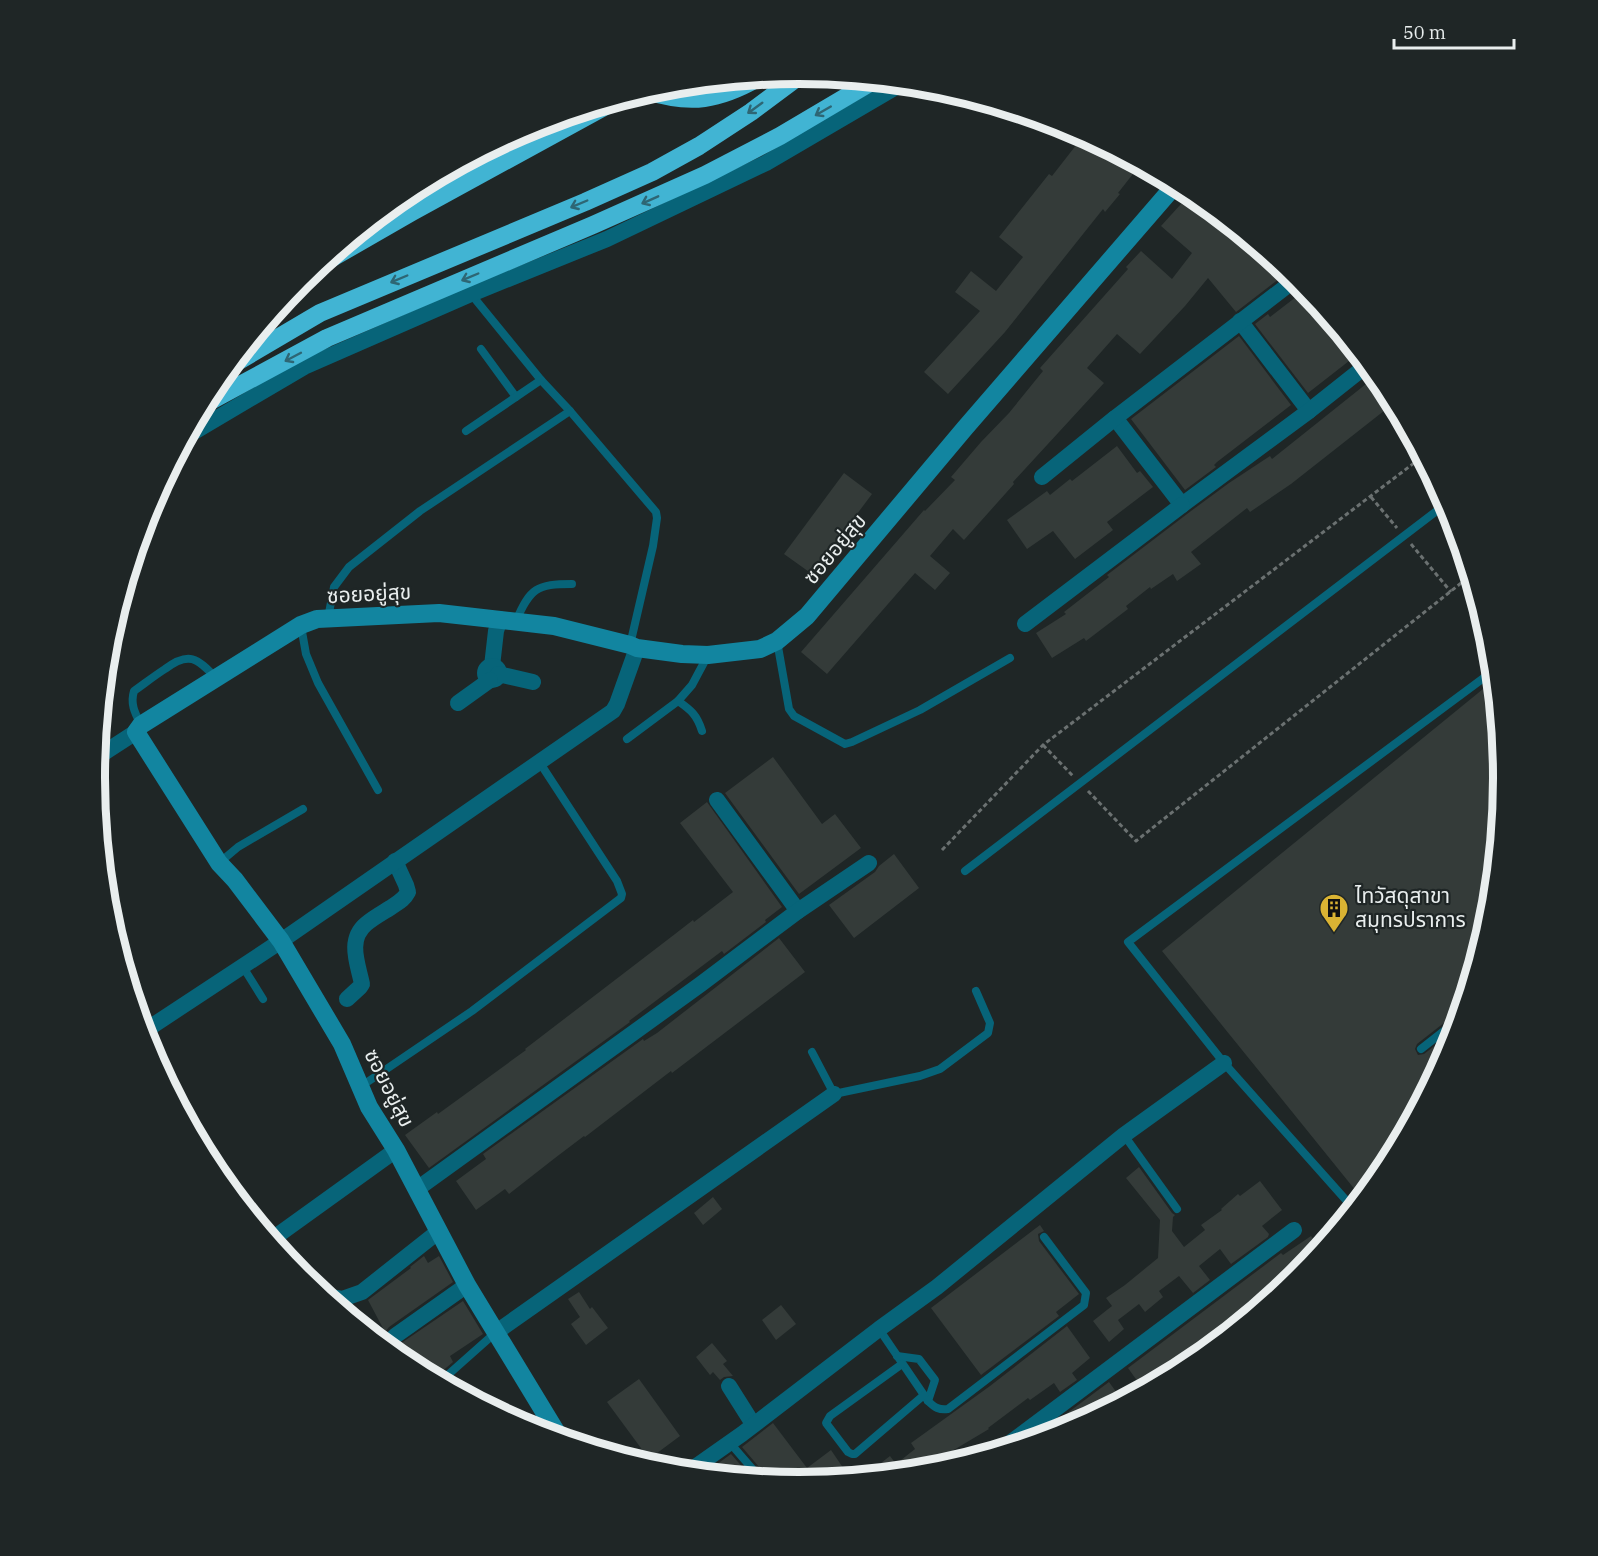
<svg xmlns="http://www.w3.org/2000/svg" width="1598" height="1556" viewBox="0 0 1598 1556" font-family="'IBM Plex Serif','Noto Sans Thai',serif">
	<rect width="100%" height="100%" fill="#1f2626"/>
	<g fill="#343b39">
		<polygon points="1084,135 1140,165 1118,193 1120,194 1105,212 1103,209 1005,332 948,394 924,372 980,311 955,292 971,271 996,291 1023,257 999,237 1049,174 1052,176"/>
		<polygon points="1191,193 1215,215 1215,213 1288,272 1236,312 1208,278 1185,306 1140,354 1117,334 1087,368 1104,383 1013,482 1014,484 964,540 953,529 930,556 950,573 935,590 915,573 827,674 801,652 924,510 925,511 955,480 951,477 981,442 1009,413 1043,371 1040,368 1128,269 1126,267 1141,251 1172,279 1192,253 1161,226"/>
		<polygon points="1305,290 1358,354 1308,393 1255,324 1268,314 1270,317"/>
		<polygon points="1239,336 1291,405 1217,462 1214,465 1216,467 1185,490 1131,419"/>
		<polygon points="1376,376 1385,387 1394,403 1291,484 1250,512 1247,508 1191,552 1201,564 1177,581 1173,574 1151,589 1150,587 1126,606 1128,609 1086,641 1084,638 1052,658 1036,633 1066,614 1064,612 1109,577 1107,575 1191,511 1229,483 1270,456 1272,459"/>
		<polygon points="1117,446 1137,473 1140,471 1153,487 1107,522 1113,530 1075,559 1053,531 1027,549 1007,520 1047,491 1050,495 1070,479 1072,481"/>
		<polygon points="844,473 872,494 812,574 784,554"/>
		<polygon points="1494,680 1503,778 1490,916 1460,1014 1454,1015 1417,1044 1415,1049 1418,1055 1424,1054 1455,1030 1450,1048 1386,1167 1356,1191 1162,951"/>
		<polygon points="773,757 822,824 835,814 861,848 799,894 725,793"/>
		<polygon points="707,802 782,907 765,920 766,922 724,954 722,951 629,1021 630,1022 429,1168 405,1135 437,1112 438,1114 526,1050 525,1049 675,934 693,920 694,922 733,892 680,823"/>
		<polygon points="894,854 919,888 854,938 829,905 875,872 879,866"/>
		<polygon points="779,938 805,972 672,1073 671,1071 585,1137 584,1136 555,1158 509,1194 505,1189 476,1210 456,1181 486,1159 483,1154 643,1039 644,1041 657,1033"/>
		<polygon points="1139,1167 1172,1213 1175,1215 1173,1217 1172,1231 1184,1247 1205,1230 1201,1225 1222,1210 1221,1209 1238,1194 1240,1196 1260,1181 1282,1210 1262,1226 1269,1234 1268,1237 1231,1264 1220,1249 1199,1266 1210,1280 1193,1293 1179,1276 1159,1291 1163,1297 1145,1312 1139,1304 1118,1320 1124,1329 1109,1342 1093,1321 1112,1306 1106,1298 1125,1285 1158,1258 1160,1220 1126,1178"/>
		<polygon points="713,1197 722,1209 703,1225 694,1213"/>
		<polygon points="1040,1225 1044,1231 1038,1234 1039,1241 1079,1294 1056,1312 1059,1316 981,1375 931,1308"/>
		<polygon points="1311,1236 1320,1248 1297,1276 1220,1339 1185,1362 1187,1365 1143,1389 1128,1368 1281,1253 1283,1255"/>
		<polygon points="424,1256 428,1263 439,1256 453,1282 389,1327 385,1332 368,1300 411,1268 410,1267"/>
		<polygon points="579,1292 590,1309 592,1307 608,1328 586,1345 571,1324 580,1317 568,1299"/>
		<polygon points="463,1301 483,1334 450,1356 453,1362 434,1378 406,1363 397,1346"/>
		<polygon points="781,1305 796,1324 776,1340 762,1320"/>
		<polygon points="1067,1326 1090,1358 1072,1373 1077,1380 1060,1392 1054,1383 1030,1400 1028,1398 988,1428 989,1429 947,1454 954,1464 936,1469 864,1476 890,1456 896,1464 915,1449 911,1443 990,1386"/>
		<polygon points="712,1343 727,1361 723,1364 733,1376 724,1377 720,1380 713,1372 710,1375 696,1357"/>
		<polygon points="639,1379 680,1436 649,1459 607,1402"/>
		<polygon points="1109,1382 1122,1400 1068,1429 1031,1440"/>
		<polygon points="773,1423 807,1468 831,1450 850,1478 799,1482 767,1479 766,1475 742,1447"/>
		<polygon points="731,1454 752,1478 705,1473"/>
	</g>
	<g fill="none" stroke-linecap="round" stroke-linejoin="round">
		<g stroke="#6b7171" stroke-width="3" stroke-dasharray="4.5 3" stroke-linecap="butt">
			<polyline points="1371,497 1397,528"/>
			<polyline points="1411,544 1451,592"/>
			<polyline points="1043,745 1073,776"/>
			<polyline points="1088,791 1136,841 1470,576"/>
			<polyline points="942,850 1043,745 1422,457"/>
		</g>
		<g stroke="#076479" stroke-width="8">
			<polyline points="471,294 541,380 570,411 656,512 657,518 653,546 630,645"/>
			<polyline points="481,349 516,397"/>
			<polyline points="466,431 541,380"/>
			<polyline points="328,618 334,587 349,567 420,511 570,411"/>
			<path d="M516,621C530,588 537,584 572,584"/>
			<polyline points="301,626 306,654 318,683 378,790"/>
			<polyline points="777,641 789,709 794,716 845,744 852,742 920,710 1010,658"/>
			<path d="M678,701C691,710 697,715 702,731"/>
			<path d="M141,725C135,713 130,704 134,691C144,684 154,676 165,669C189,651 197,658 216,678"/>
			<polyline points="627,739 678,701 692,685 708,655"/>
			<polyline points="219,863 238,847 303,809"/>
			<polyline points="965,871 1447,503"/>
			<polyline points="243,967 263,999"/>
			<polyline points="1421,1049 1458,1020"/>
			<polyline points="812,1052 834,1094 920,1076 940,1069 988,1033 990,1023 976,991"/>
			<polyline points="360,1087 472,1011 621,898 622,894 617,881 540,763"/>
			<polyline points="1124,1135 1177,1209"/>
			<polyline points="1353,1208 1224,1063 1128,942 1493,671"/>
			<path d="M879,1329L928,1401C935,1408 939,1410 948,1409L1084,1305L1086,1293L1044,1237"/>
			<polyline points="897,1356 919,1359 935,1380 928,1401"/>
			<polyline points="902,1364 830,1416 826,1423 848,1452 852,1454 855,1454 924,1395"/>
			<polyline points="441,1381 495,1333"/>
			<polyline points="730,1443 761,1479"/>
		</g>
		<g stroke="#076479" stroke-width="16">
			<polyline points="1240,321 1309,411"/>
			<polyline points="1115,418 1182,505 1309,411 1367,365"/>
			<polyline points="187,436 304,367 471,294 607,239 766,163 901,84"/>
			<polyline points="1042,477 1115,418 1296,279"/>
			<polyline points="1025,624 1182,505"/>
			<polyline points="492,666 496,631 500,619"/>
			<circle cx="492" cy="673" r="7"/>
			<polyline points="498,674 533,682"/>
			<polyline points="458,703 490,680"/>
			<polyline points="96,758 136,732"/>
			<polyline points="717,800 798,911"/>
			<path d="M347,999L360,987L362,984C358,964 347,940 366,924C373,918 382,913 390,908C397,903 404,900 408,892L406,885L395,861"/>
			<polyline points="143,1032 281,941 613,711 617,704 637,648"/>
			<polyline points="417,1189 701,984 798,911 869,863"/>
			<polyline points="271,1240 396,1150"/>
			<polyline points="325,1296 342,1299 362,1292 439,1231"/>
			<polyline points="495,1333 834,1094"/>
			<polyline points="395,1336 467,1285"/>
			<polyline points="729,1386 753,1424"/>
			<polyline points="1002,1449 1294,1230"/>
			<polyline points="688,1472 742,1434 879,1329 937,1287 1124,1135 1224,1063"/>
		</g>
		<polyline stroke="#1285a0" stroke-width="18" points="560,1438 467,1285 396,1150 369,1107 342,1044 281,941 235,880 219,863 136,732 141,725 301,625 317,619 439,613 554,626 630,645 637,648 682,654 708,655 760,649 777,641 807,616 965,428 1176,184"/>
		<g stroke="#41b4d3" stroke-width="18">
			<path d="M647,91C691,105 719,100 758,78"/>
			<polyline points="318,266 412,212 611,103"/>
			<polyline points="230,366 320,313 585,202 652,172 699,146 751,112 802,74"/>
			<polyline points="203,405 327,338 593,225 705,175 780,136 873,81"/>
		</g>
	</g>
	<defs><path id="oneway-shaft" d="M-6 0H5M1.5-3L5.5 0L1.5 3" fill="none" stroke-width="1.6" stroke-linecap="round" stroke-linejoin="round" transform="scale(1.5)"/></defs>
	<g stroke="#2e6674">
		<use href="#oneway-shaft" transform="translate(755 108) rotate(144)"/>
		<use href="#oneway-shaft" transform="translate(823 111) rotate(150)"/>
		<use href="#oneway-shaft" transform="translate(650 200) rotate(156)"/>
		<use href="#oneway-shaft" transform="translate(579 204) rotate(157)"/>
		<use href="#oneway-shaft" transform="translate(470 277) rotate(157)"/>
		<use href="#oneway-shaft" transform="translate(399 279) rotate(157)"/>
		<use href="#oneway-shaft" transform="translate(293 357) rotate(152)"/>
	</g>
	<defs>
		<g id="building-pin" transform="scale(1.5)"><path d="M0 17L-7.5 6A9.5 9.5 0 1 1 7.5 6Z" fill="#dab333" stroke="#1f2626"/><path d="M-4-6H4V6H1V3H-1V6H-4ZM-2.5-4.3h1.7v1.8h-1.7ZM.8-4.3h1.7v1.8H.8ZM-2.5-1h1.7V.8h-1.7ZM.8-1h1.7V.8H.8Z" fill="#111"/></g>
	</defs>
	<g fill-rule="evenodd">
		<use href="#building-pin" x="1334" y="908"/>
	</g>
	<g text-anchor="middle" stroke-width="4.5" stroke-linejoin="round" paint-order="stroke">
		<g font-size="21" fill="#e9eeee" stroke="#1f2626">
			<text transform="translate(835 549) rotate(-50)" y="7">ซอยอยู่สุข</text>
			<text transform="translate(369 594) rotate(-3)" y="7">ซอยอยู่สุข</text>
			<text transform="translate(389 1088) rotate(63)" y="7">ซอยอยู่สุข</text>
		</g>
		<g font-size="21" fill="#e9eeee" stroke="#1f2626" text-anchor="start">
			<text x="1355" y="903">ไทวัสดุสาขา<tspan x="1355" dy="24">สมุทรปราการ</tspan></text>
		</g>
	</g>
	<path d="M0 0H1598V1556H0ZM105 778a694 694 0 1 1 1388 0a694 694 0 1 1-1388 0Z" fill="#1f2626" fill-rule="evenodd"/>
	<path fill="none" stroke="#e9eeee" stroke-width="8" d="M105 778a694 694 0 1 1 1388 0a694 694 0 1 1-1388 0Z"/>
	<path d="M1394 39v9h120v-9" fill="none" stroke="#e9eeee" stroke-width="3"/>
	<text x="1403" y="39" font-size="18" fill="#e9eeee" stroke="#1f2626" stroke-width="4.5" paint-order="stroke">50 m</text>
</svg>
